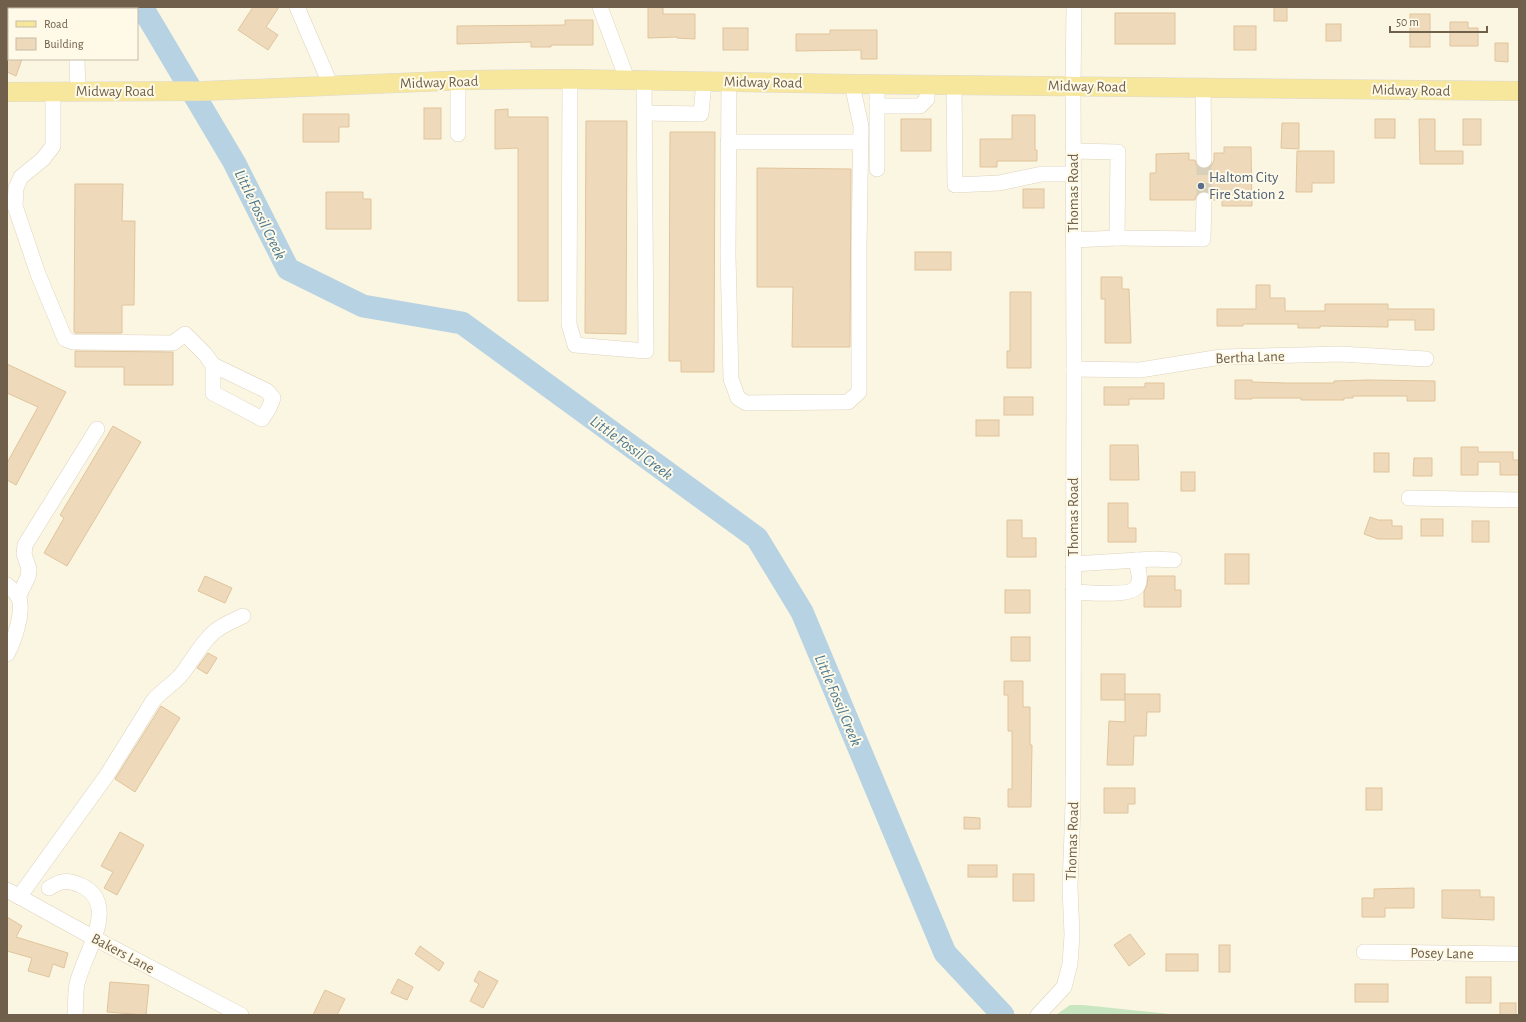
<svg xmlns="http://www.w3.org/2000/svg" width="1526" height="1022" viewBox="0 0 1526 1022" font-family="'Alegreya Sans',sans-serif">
	<rect width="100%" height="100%" fill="#fbf6e1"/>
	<polygon fill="#c8e7c1" points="1070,1005 1083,1005 1179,1015 1056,1015"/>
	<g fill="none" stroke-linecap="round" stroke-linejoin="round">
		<polyline stroke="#b7d3e3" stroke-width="23" points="142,7 234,162 288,269 363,306 462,323 757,538 802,612 945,953 1003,1015"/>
	</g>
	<g fill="#eedaba" stroke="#e0c49c">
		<polygon points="253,7 279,7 266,27 278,35 268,50 238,30"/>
		<polygon points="648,7 663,7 663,14 695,14 695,39 677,38 677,37 648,38"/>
		<rect x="1274" y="7" width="13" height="14"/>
		<rect x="1115" y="13" width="60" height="31"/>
		<rect x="1410" y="14" width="20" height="33"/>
		<polygon points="565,20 593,20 593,45 551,45 551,47 531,47 531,42 457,44 457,26 565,25"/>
		<polygon points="1450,22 1468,22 1468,28 1478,28 1478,46 1450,46"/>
		<rect x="1326" y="24" width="15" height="17"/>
		<rect x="1234" y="26" width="22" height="24"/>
		<rect x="723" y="28" width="25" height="22"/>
		<polygon points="830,30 877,30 877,59 861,59 861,50 796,51 796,34 830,34"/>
		<polygon points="1495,43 1508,43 1508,62 1495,61"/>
		<polygon points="7,59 22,59 16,76 7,72"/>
		<rect x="424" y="108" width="17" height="31"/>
		<polygon points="508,109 508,117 548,117 548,301 518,301 518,148 495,149 495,110"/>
		<polygon points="303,114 349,114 349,127 339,127 339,142 303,142"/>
		<polygon points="1012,115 1035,115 1035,150 1037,150 1037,161 997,161 997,167 980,167 980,139 1012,139"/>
		<rect x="901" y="119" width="30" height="32"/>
		<rect x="1375" y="119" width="20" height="19"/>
		<polygon points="1419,119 1435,119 1435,151 1463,151 1463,164 1420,164"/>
		<rect x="1463" y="119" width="18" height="26"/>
		<polygon points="586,121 627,121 626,334 585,333"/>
		<polygon points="1282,123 1299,123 1299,149 1281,148"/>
		<polygon points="670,132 715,132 714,372 681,372 681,361 669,361"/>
		<polygon points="1224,147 1251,147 1252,206 1222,206 1222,200 1213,200 1209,193 1205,191 1199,192 1196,196 1195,200 1150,200 1150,173 1156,173 1156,154 1189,153 1189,160 1195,160 1196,164 1199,168 1205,169 1212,165 1214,160 1214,153 1224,153"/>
		<polygon points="1297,151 1334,151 1334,183 1312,183 1312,192 1296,192"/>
		<polygon points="757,168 851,169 850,347 792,347 793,287 757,287"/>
		<polygon points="75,184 123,184 122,221 135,221 134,305 122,305 122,333 75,333 74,331"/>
		<rect x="1023" y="189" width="21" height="19"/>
		<polygon points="326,192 363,192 363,199 371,199 371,229 326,229"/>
		<rect x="915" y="252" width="36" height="18"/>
		<polygon points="1101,277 1122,277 1122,289 1129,289 1131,343 1105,343 1105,299 1101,299"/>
		<polygon points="1256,285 1270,285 1270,298 1285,298 1285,311 1325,311 1325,304 1388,304 1388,309 1434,309 1434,330 1415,330 1415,320 1388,320 1388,327 1320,326 1320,328 1298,328 1298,324 1243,324 1243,326 1217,326 1217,309 1256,309"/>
		<polygon points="1010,292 1031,292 1031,368 1007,368 1007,351 1010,351"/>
		<polygon points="75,351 173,352 173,385 124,385 124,367 75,367"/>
		<polygon points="7,364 66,392 16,485 7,480 7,463 38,407 7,393"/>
		<polygon points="1235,380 1252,380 1252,382 1285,383 1334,383 1334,381 1369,380 1435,381 1435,401 1407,401 1407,396 1353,396 1353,398 1344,398 1344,400 1301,400 1301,398 1252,398 1252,399 1235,399"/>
		<polygon points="1145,383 1164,383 1164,399 1129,399 1129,405 1104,405 1104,387 1145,387"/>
		<rect x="1004" y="397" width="29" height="18"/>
		<rect x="976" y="420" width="23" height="16"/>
		<polygon points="113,426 141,442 67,566 44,553 64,518 60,515"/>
		<polygon points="1110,445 1138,445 1139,480 1110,480"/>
		<polygon points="1461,447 1478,447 1478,452 1513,452 1513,460 1519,460 1519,475 1500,475 1500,462 1478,462 1478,475 1461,475"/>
		<rect x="1374" y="453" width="15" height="19"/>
		<polygon points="1414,458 1432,458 1432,476 1413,476"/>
		<rect x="1181" y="472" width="14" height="19"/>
		<polygon points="1108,503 1128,503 1128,528 1136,528 1136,542 1108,542"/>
		<polygon points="1370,517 1378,520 1392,520 1392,526 1402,526 1402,539 1378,539 1364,534"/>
		<rect x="1421" y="519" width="22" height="17"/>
		<polygon points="1007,520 1022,520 1022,538 1036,538 1036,557 1007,557"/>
		<rect x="1472" y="521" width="17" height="21"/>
		<rect x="1225" y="554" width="24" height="30"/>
		<polygon points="205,576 232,588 225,603 198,591"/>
		<polygon points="1148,576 1175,576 1175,590 1181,590 1181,607 1144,607 1144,592 1147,585"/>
		<rect x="1005" y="590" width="25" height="23"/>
		<rect x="1011" y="637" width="19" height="24"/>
		<polygon points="208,653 217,658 207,674 197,668"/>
		<rect x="1101" y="674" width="24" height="26"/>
		<polygon points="1004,681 1023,681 1023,707 1030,707 1030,745 1032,745 1031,807 1008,807 1008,789 1012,789 1012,731 1008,731 1008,695 1004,695"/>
		<polygon points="1125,694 1160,694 1160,712 1147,712 1146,736 1134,736 1133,765 1107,765 1109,721 1125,722"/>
		<polygon points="161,706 180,718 135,792 115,779"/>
		<polygon points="1104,788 1135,788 1135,804 1128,804 1128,813 1104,813"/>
		<rect x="1366" y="788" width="16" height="22"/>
		<polygon points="964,817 980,818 980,829 964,829"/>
		<polygon points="120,832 144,845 117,895 104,888 113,872 101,866"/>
		<rect x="968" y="865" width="29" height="12"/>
		<rect x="1013" y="874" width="21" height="27"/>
		<polygon points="1414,888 1414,908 1385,908 1385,917 1362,917 1362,898 1374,898 1374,889"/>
		<polygon points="1442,890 1480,890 1480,897 1494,897 1494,920 1442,918"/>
		<polygon points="7,917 22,926 16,937 68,953 64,968 53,964 49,977 28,971 32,958 7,951"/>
		<polygon points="1130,934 1145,954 1129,966 1114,945"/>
		<rect x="1219" y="945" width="11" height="27"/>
		<polygon points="420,946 444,963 439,971 415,954"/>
		<rect x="1166" y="954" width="32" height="17"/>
		<polygon points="479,971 498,981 483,1008 470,1001 479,984 474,981"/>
		<rect x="1466" y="977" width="25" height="26"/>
		<polygon points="398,979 413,987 407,1000 391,993"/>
		<polygon points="110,982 149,985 146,1015 107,1012"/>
		<rect x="1355" y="984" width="33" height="18"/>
		<polygon points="325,990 345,999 337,1015 313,1015"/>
		<rect x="1500" y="1003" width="16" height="12"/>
	</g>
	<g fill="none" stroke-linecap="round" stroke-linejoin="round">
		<polyline stroke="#d8d0bb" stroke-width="15" stroke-dasharray="15 8" stroke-linecap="butt" points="1204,160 1204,200"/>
		<g stroke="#ded3be" stroke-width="16">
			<g id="minor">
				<polyline points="297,7 331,86"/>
				<polyline points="600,7 627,79"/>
				<polyline points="77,59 78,92"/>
				<polyline points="570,79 569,324 575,345 646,351 644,80"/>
				<polyline points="458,81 458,134"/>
				<polyline points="729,81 728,256 731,379 738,398 746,403 848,402 859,392 859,248 861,126 852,84"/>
				<polyline points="877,84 877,102 882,106 920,106 927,99 927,84"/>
				<polyline points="954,84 955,185 999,183 1042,174 1073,174"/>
				<polyline points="1203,87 1204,160"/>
				<polyline points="53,92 53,146 43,159 21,177 16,188 15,206 38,274 65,339 73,342 173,343 185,334 205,354 213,365 267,391 273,398 269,408 262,419 213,393 213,365"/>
				<polyline points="877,102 877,169"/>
				<polyline points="645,113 701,114 704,81"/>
				<polyline points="728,142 861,142"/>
				<polyline points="1073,151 1118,152 1117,238 1073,240"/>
				<polyline points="1117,238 1203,239 1204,200"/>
				<polyline points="1074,369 1140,370 1221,357 1340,354 1426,359"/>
				<polyline points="1409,498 1519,500"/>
				<polyline points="1073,564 1154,559 1174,560"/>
				<path d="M7,585C10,588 15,592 18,596C25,609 14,642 7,654"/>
				<path d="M1073,592C1086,592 1133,598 1138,585C1141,578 1138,568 1136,560"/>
				<polyline points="18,597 28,577 29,569 24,554 25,545 97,429"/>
				<path d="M49,888C60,881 67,879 80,885C122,903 83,955 77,984C75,994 76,1005 75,1015"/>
				<polyline points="7,890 94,938 241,1015"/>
				<path d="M19,897L107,775L153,701C161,691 172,685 180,676C191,663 201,643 214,632C222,625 233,621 243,616"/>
				<polyline points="1364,952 1519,954"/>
				<polyline points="1038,1015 1064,987 1070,964 1072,935 1070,887 1073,804 1074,369 1073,85 1074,7"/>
			</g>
		</g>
		<g stroke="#ddd9d4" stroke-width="20">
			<polyline id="major" points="7,92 203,91 469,80 570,79 852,84 1519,91"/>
		</g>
		<use href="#minor" stroke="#fff" stroke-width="15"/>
		<use href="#major" stroke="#f6e79c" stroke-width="19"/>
	</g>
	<circle fill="#5c6f8a" stroke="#fefae7" stroke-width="1.5" cx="1201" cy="186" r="4"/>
	<g text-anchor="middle" stroke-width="4" stroke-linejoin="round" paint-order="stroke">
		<g font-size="15" fill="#705f4a" stroke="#fefae7">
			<text transform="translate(439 82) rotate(-2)" y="5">Midway Road</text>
			<text transform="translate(763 82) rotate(1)" y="5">Midway Road</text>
			<text transform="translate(1087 86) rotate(1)" y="5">Midway Road</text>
			<text transform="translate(1411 90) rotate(1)" y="5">Midway Road</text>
			<text x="115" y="96">Midway Road</text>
			<text transform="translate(1073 193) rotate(-90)" y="5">Thomas Road</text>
			<text transform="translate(1250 357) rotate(-2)" y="5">Bertha Lane</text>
			<text transform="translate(1073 517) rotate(-90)" y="5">Thomas Road</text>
			<text transform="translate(1072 841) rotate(-88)" y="5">Thomas Road</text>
			<text transform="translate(123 953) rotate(28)" y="5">Bakers Lane</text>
			<text transform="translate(1442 953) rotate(1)" y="5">Posey Lane</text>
		</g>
		<g font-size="15" fill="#4e5e75" stroke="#fefae7" text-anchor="start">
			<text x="1209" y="182">Haltom City<tspan x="1209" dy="17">Fire Station 2</tspan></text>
		</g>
		<g font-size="16" font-style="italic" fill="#4b7790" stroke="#fefae7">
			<text transform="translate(261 214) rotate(64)" y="6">Little Fossil Creek</text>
			<text transform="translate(632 447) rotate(36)" y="6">Little Fossil Creek</text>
			<text transform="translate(839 700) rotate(67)" y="6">Little Fossil Creek</text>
		</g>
	</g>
	<rect width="1526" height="1022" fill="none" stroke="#705f4a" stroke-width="16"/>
	<rect x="8" y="8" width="130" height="52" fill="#fefae7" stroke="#c5bca8"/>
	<rect x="16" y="21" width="20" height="6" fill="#f6e79c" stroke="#c5bca8"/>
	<text x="44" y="28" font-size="12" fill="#705f4a">Road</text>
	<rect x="16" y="38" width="20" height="12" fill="#eedaba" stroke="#c5bca8"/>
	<text x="44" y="48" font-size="12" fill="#705f4a">Building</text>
	<path d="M1390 26v6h97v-6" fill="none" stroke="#705f4a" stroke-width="2"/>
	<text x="1396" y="26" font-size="12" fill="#705f4a" stroke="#fefae7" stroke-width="3" paint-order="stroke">50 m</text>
</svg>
